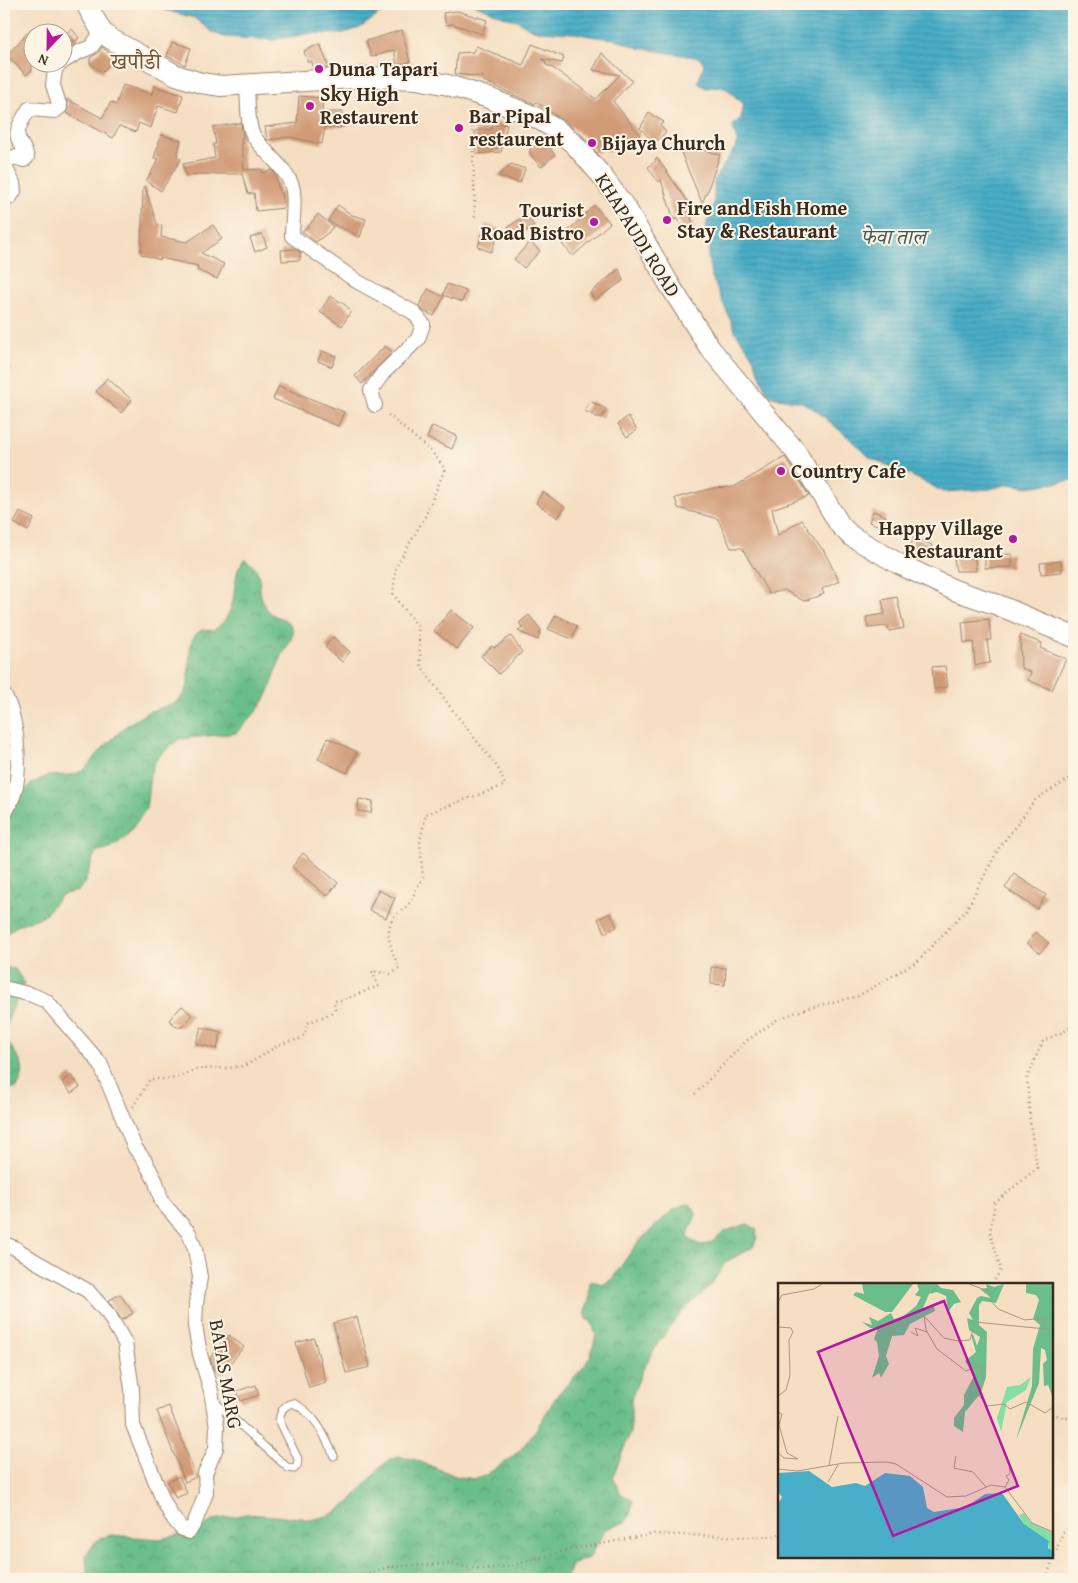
<svg xmlns="http://www.w3.org/2000/svg" width="1078" height="1583" viewBox="0 0 1078 1583" font-family="'Gentium Book Plus','Noto Serif Devanagari',serif">
	<defs>
		<pattern id="forest-crowns" width="20" height="18" patternUnits="userSpaceOnUse" patternTransform="scale(1.25)"><rect width="20" height="18" fill="#6bbe8a"/><path d="M2 6a3 3 0 1 1 6 0M12 15a3 3 0 1 1 6 0" fill="none" stroke="#599b70"/></pattern>
		<pattern id="water-rules" width="6" height="5" patternUnits="userSpaceOnUse" patternTransform="scale(1.25)"><rect width="6" height="5" fill="#49aec8"/><path d="M0 2.5h6" fill="none" stroke="#3e8ea2"/></pattern>
	</defs>
	<rect width="100%" height="100%" fill="#fcf5e5"/>
	<filter id="ink" filterUnits="userSpaceOnUse"><feTurbulence type="fractalNoise" baseFrequency=".02" numOctaves="2"/><feDisplacementMap in="SourceGraphic" scale="10" xChannelSelector="R" yChannelSelector="G"/><feConvolveMatrix kernelMatrix="1 2 1 2 8 2 1 2 1" color-interpolation-filters="sRGB"/></filter>
	<filter id="wash" filterUnits="userSpaceOnUse"><feTurbulence type="fractalNoise" baseFrequency=".0096" numOctaves="4" result="noise"/><feDisplacementMap in="SourceGraphic" scale="20" xChannelSelector="R" yChannelSelector="G"/><feGaussianBlur stdDeviation="1.12" result="paint"/><feColorMatrix in="noise" values="0 0 0 0 0 0 0 0 0 0 0 0 0 0 0 0 0 1.4 0 .05"/><feComposite in="paint" operator="in"/></filter>
	<g filter="url(#wash)">
		<rect width="100%" height="100%" fill="#f5dec2"/>
		<g fill="url(#forest-crowns)" stroke="#537454">
			<path d="M245,559C265,570 256,584 263,602C269,620 285,615 291,626C292,628 293,631 293,633C291,642 284,650 281,658C274,672 273,687 264,701C257,712 246,723 236,733L179,739L161,754L154,763L150,775L146,809L125,838L110,848L98,851L94,855L85,882L78,891L61,895L46,913L41,917L18,925L4,936V794L23,779L19,798L31,784L42,778L48,776L71,775L83,771L103,748L127,725L148,712L176,703L184,694L188,682L190,650L193,638L197,633L202,630L213,631C245,609 227,575 245,559Z"/>
			<path d="M4,967L15,969L24,983L8,1019L5,1036C15,1058 31,1063 17,1088L11,1089L4,1084Z"/>
			<polygon points="690,1204 695,1210 696,1215 688,1234 689,1239 701,1246 712,1242 726,1231 747,1224 756,1229 757,1238 753,1247 726,1262 710,1286 682,1312 658,1343 642,1371 631,1399 631,1422 630,1432 613,1477 620,1493 632,1500 633,1504 630,1514 626,1522 605,1529 590,1557 571,1565 566,1579 98,1579 87,1574 86,1555 96,1541 109,1535 160,1539 196,1531 214,1520 247,1514 301,1518 310,1520 327,1516 336,1512 350,1502 382,1466 389,1460 397,1457 413,1459 458,1477 476,1479 483,1477 508,1460 521,1449 534,1433 558,1394 583,1368 591,1355 596,1335 591,1321 586,1319 585,1310 589,1301 590,1281 604,1284 612,1279 638,1242 673,1210 682,1205"/>
		</g>
		<g fill="url(#water-rules)" stroke="#426c73">
			<polygon points="156,4 399,4 384,11 360,28 340,34 311,33 273,40 224,37 212,32 194,18 165,10"/>
			<path d="M474,4H1074V480L1028,487L1009,484L990,489L943,492L925,482L869,457L854,442L814,409L802,402L779,398L770,395L766,391L753,357L735,331L711,275L708,258L710,247L706,225L714,203V180L737,145V141L733,127L734,124L741,118L744,104C727,92 731,84 706,88L698,83L704,64L700,58L639,48L614,39L595,37L575,33L538,31L529,28L517,20L508,18Z"/>
		</g>
		<g id="blocks">
			<g fill="#d19b77">
				<polygon points="457,11 487,20 482,34 452,24 446,25 443,13"/>
				<polygon points="32,28 32,70 26,75 7,55"/>
				<polygon points="72,29 79,38 62,50 62,36"/>
				<polygon points="402,30 410,62 397,65 394,50 371,57 366,41"/>
				<polygon points="172,42 191,48 185,65 167,56"/>
				<polygon points="320,44 329,68 313,69 312,61 308,63 304,51"/>
				<polygon points="532,44 564,57 562,63 541,59 546,62 545,64 556,70 596,99 620,75 593,70 602,53 632,81 613,101 640,135 622,149 618,145 609,152 605,147 597,153 582,135 564,121 536,102 535,104 514,95 482,80 483,77 455,74 457,53 473,52 476,46 523,65"/>
				<polygon points="102,47 116,58 102,72 90,63 90,58 98,53"/>
				<polygon points="123,85 152,94 154,86 183,95 178,112 158,106 151,128 139,123 136,132 119,126 113,138 66,113 68,109 67,99 102,118 111,102 116,105"/>
				<polygon points="299,96 323,98 322,112 343,112 345,127 325,127 322,144 290,137 267,140 265,127 297,123"/>
				<polygon points="649,113 664,122 660,125 666,132 654,143 640,128"/>
				<polygon points="493,122 507,125 501,152 476,154 475,131 492,129"/>
				<polygon points="241,123 243,138 241,138 244,170 262,169 262,173 272,170 275,174 280,193 282,193 284,208 256,211 254,193 248,194 242,174 198,174 186,176 183,164 215,158 213,144 216,144 213,127"/>
				<polygon points="161,135 181,140 177,157 181,159 161,191 146,181 159,159 154,158"/>
				<polygon points="544,140 555,155 541,167 530,154 530,149"/>
				<polygon points="689,144 720,155 709,186 709,188 702,203 679,148"/>
				<polygon points="657,158 690,205 693,213 690,214 695,231 683,235 678,218 674,220 661,180 658,182 648,167 656,161 655,159"/>
				<polygon points="511,164 525,169 520,183 498,176"/>
				<polygon points="143,187 145,187 157,224 162,225 161,237 187,242 213,225 222,239 201,253 224,264 217,279 197,270 198,266 160,258 160,260 141,254"/>
				<polygon points="338,205 352,215 366,219 360,237 340,227 339,228 328,220"/>
				<polygon points="594,205 610,223 573,256 562,244 569,238 565,234"/>
				<polygon points="318,214 333,226 329,232 316,242 302,231 308,227"/>
				<polygon points="526,215 534,226 516,238 508,227"/>
				<polygon points="486,224 500,229 491,252 478,247"/>
				<polygon points="262,234 267,247 255,252 250,238"/>
				<polygon points="530,242 540,251 524,268 514,259"/>
				<polygon points="295,249 300,252 300,260 282,261 281,250"/>
				<polygon points="619,269 623,281 595,300 590,293"/>
				<polygon points="447,284 466,291 462,302 443,295"/>
				<polygon points="428,289 444,297 434,316 423,311 419,306"/>
				<polygon points="330,296 344,304 351,311 342,326 320,312"/>
				<polygon points="385,346 392,352 362,384 355,376"/>
				<polygon points="322,351 336,356 332,367 318,361"/>
				<polygon points="107,378 132,400 121,413 96,391"/>
				<polygon points="279,386 344,412 338,426 273,399"/>
				<polygon points="590,401 606,409 602,417 597,417 585,411"/>
				<polygon points="628,416 637,430 627,437 618,424"/>
				<polygon points="432,426 457,436 452,449 427,438"/>
				<polygon points="785,457 809,496 772,509 778,535 802,520 822,549 823,549 839,581 822,589 824,594 804,601 784,590 769,594 742,548 731,548 718,519 678,508 675,498 714,488 734,487"/>
				<polygon points="543,492 565,507 558,518 536,503"/>
				<polygon points="873,511 886,516 883,527 869,522"/>
				<polygon points="20,512 34,519 28,531 14,523"/>
				<polygon points="914,537 932,545 927,556 910,548"/>
				<polygon points="1012,554 1012,567 985,568 985,555"/>
				<polygon points="975,558 976,571 956,571 954,559"/>
				<polygon points="1061,561 1062,572 1041,574 1040,563"/>
				<polygon points="897,597 904,628 889,631 888,626 868,628 866,617 885,614 882,600"/>
				<polygon points="451,610 474,628 457,649 434,631"/>
				<polygon points="529,615 541,630 538,640 518,631 523,628 519,623"/>
				<polygon points="556,615 577,626 572,639 548,629"/>
				<polygon points="989,619 991,640 987,640 990,663 975,665 973,642 964,643 962,622"/>
				<polygon points="1020,635 1042,643 1040,648 1066,659 1052,690 1028,680 1031,672 1021,668"/>
				<polygon points="511,636 522,652 499,674 481,656 492,646 494,648"/>
				<polygon points="333,637 350,652 342,662 325,647"/>
				<polygon points="945,666 948,687 934,689 932,667"/>
				<polygon points="328,738 357,752 347,773 318,759"/>
				<polygon points="359,799 373,801 371,813 358,811"/>
				<polygon points="303,853 338,883 327,896 292,867"/>
				<polygon points="1014,874 1046,895 1037,909 1005,888"/>
				<polygon points="378,890 395,898 386,918 369,910"/>
				<polygon points="610,913 617,927 605,933 598,919"/>
				<polygon points="1036,932 1049,943 1040,953 1027,943"/>
				<polygon points="711,967 726,968 725,985 711,984"/>
				<polygon points="182,1006 192,1015 182,1027 177,1027 169,1020"/>
				<polygon points="201,1027 221,1032 217,1049 196,1044"/>
				<polygon points="71,1075 80,1087 71,1093 62,1082"/>
				<polygon points="120,1294 133,1313 122,1320 108,1301"/>
				<polygon points="357,1317 370,1367 346,1373 333,1323"/>
				<polygon points="229,1335 244,1347 221,1374 213,1368 210,1358"/>
				<polygon points="314,1338 326,1383 309,1388 296,1343"/>
				<polygon points="256,1385 259,1395 241,1401 237,1391"/>
				<polygon points="169,1406 196,1477 185,1482 157,1411"/>
				<polygon points="179,1476 187,1493 176,1498 168,1482"/>
			</g>
		</g>
	</g>
	<g filter="url(#ink)">
		<use href="#blocks" fill-opacity="0" stroke="#988470" stroke-width="1"/>
		<g fill="none" stroke-linecap="round" stroke-linejoin="round">
			<g stroke="#988470" stroke-width="9">
				<path id="lane" d="M215,1402L288,1468L294,1469L297,1466L298,1459L279,1420C281,1411 283,1405 293,1403C316,1414 324,1435 334,1456"/>
			</g>
			<g stroke="#988470" stroke-width="16">
				<g id="street">
					<polyline points="62,62 79,52 91,47 102,32"/>
					<path d="M247,85C248,98 247,124 253,135C264,153 285,166 292,186C296,199 292,222 292,236L358,282L413,312L423,324L418,339L383,373L371,390L375,405"/>
					<path d="M4,200L10,197L14,191L13,183L5,167L8,160L14,157L24,160L27,157C25,149 21,145 18,138C15,129 25,116 29,109L55,111L60,107L53,85L55,69L62,62"/>
					<path d="M4,695C17,715 21,767 15,790C13,799 8,807 4,815"/>
					<polyline points="4,988 32,995 46,1001 100,1063 135,1148 145,1161 156,1182 162,1202 189,1233 195,1249 200,1277 196,1304 195,1326 200,1354 211,1391 217,1427 216,1448 205,1473 206,1493 195,1522 189,1532 181,1528 172,1517 163,1500 133,1425 132,1389 125,1343 109,1315 88,1291 35,1261 15,1248 4,1244"/>
				</g>
			</g>
			<g stroke="#988470" stroke-width="22">
				<polyline id="secondary" points="86,4 102,32 111,39 176,75 201,83 221,86 371,77 417,79 448,85 486,97 535,117 557,130 574,144 602,176 627,210 669,284 709,347 796,452 840,525 851,536 899,564 954,590 998,605 1074,637"/>
			</g>
			<g stroke="#988470" stroke-width="2.5" stroke-dasharray="1 4" stroke-linecap="butt">
				<polyline points="472,111 475,220"/>
				<polyline points="4,368 11,370"/>
				<polyline points="1072,883 1074,884"/>
				<polyline points="695,1094 745,1042 778,1019 808,1008 858,996 918,961 966,910 999,848 1036,799 1074,776"/>
				<path d="M133,1107L150,1079C160,1079 171,1080 181,1076C185,1074 190,1071 195,1070C211,1067 229,1070 245,1065C259,1060 268,1050 281,1044C297,1038 304,1044 307,1023L330,1014L335,1009L334,1001L343,1000L378,986L372,971L392,974L399,968C392,950 381,930 397,913C400,911 404,909 407,906C414,898 415,887 423,879L420,841L426,814L505,785L498,768L451,708L421,666L418,627L393,594L396,567L426,515L445,469L432,452L386,413"/>
				<polyline points="992,1284 1001,1270 990,1232 995,1203 1037,1168 1030,1122 1027,1078 1043,1041 1063,1032 1074,1025"/>
				<polyline points="1052,1414 1074,1420"/>
				<polyline points="355,1579 388,1567 450,1564 481,1569 514,1565 567,1550 654,1534 750,1537 775,1536 779,1534"/>
				<polyline points="1046,1579 1063,1532 1074,1525"/>
			</g>
			<use href="#lane" stroke="#fff" stroke-width="7"/>
			<use href="#street" stroke="#fff" stroke-width="14"/>
			<use href="#secondary" stroke="#fff" stroke-width="20"/>
		</g>
	</g>
	<g fill="#b5179e" stroke="#fcf5e5" stroke-width="2">
		<circle cx="319" cy="69" r="5"/>
		<circle cx="310" cy="106" r="5"/>
		<circle cx="459" cy="128" r="5"/>
		<circle cx="592" cy="143" r="5"/>
		<circle cx="667" cy="220" r="5"/>
		<circle cx="594" cy="222" r="5"/>
		<circle cx="781" cy="471" r="5"/>
		<circle cx="1013" cy="539" r="5"/>
	</g>
	<g text-anchor="middle" stroke-width="4" stroke-linejoin="round" paint-order="stroke">
		<g font-size="20" font-weight="bold" fill="#3b2a1e" stroke="#fcf5e5" text-anchor="start">
			<text x="329" y="76">Duna Tapari</text>
			<text x="320" y="101">Sky High<tspan x="320" dy="23">Restaurent</tspan></text>
			<text x="469" y="123">Bar Pipal<tspan x="469" dy="23">restaurent</tspan></text>
			<text x="602" y="150">Bijaya Church</text>
			<text x="677" y="215">Fire and Fish Home<tspan x="677" dy="23">Stay &amp; Restaurant</tspan></text>
			<text x="584" y="217" text-anchor="end">Tourist<tspan x="584" dy="23">Road Bistro</tspan></text>
			<text x="791" y="478">Country Cafe</text>
			<text x="1003" y="535" text-anchor="end">Happy Village<tspan x="1003" dy="23">Restaurant</tspan></text>
		</g>
		<g font-size="20" fill="#3b2a1e" stroke="#fcf5e5">
			<text transform="translate(638 235) rotate(58)" y="7">KHAPAUDI ROAD</text>
			<text transform="translate(226 1374) rotate(80)" y="7">BATAS MARG</text>
		</g>
		<g font-size="21" font-style="italic" fill="#40585a" stroke="#fcf5e5">
			<text x="893" y="244">फेवा ताल</text>
		</g>
		<g font-size="22" fill="#70523d" stroke="#fcf5e5">
			<text x="136" y="69">खपौडी</text>
		</g>
	</g>
	<g transform="translate(778 1283)">
		<rect width="275" height="275" fill="#f5dec2"/>
		<path d="M253,94L248,107L229,119L223,149L219,135L229,104L242,102ZM246,230L252,239L275,250V268L271,267V258L246,241L241,232Z" fill="#84dfa5"/>
		<path d="M84,1H135L114,29H107L75,12L78,9L86,11ZM139,1H159L163,5L175,7L183,19L176,21L170,29L168,13L159,9L151,11L145,25L156,23L157,28L132,41L126,52L114,53L108,73L111,81L103,95L101,90L94,95L101,73L99,59L96,56L100,45H92L84,39L94,42L91,34L100,38L113,30L116,36L123,35L138,23L143,14L137,12L141,7ZM208,1L216,4L226,1L218,20L204,18L201,22V42L209,49L208,94L203,110L187,129L185,149L176,143V135L186,122V112L196,93L187,78L198,69L193,52L195,51L199,63L202,54L191,47L189,35L195,37L191,30L199,15L203,13L213,15L202,6L209,5ZM248,1H275V115L270,102L266,103L265,81L269,77L267,67L263,65L261,100L238,157L254,103L255,66L262,42L255,36L261,17L258,12L248,10Z" fill="#6bbe8a"/>
		<path d="M31,188L54,204L78,200L87,203L107,190L132,193L145,204L149,225L156,229L188,224L207,211L224,210L246,241L271,258L270,265L275,268V274H0V221L4,214L0,209V190Z" fill="#49aec8"/>
		<path fill="none" stroke="#ab9680" stroke-width="1" d="M191,1L210,8L214,14L213,18L220,26L247,37L265,35L268,46L197,39L192,57L180,58L166,55L146,33L148,47L159,66L188,88L203,82L205,98L201,112L209,123L226,121L232,126L248,119L267,130L275,124M0,19L4,12L36,6L44,1M0,44L13,45L15,49L11,57L12,92L8,107L0,113M133,49L140,53L137,45L149,49M0,129L4,131L1,142L9,170L20,176L6,175L0,170M178,173L176,185L195,189L208,204M51,183L60,133M0,186L19,188L66,180L109,179L118,181L169,214L188,213L213,202L227,204L254,240L275,249M50,199L60,182M227,204L231,197L228,193L232,191L231,179"/>
		<path fill="#b5179e" fill-opacity="0.15" stroke="#b5179e" stroke-width="2.5" d="M166,18L240,203L115,253L40,69Z"/>
		<rect width="275" height="275" fill="none" stroke="#3b2a1e" stroke-width="2.5"/>
	</g>
	<rect width="1078" height="1583" fill="none" stroke="#fcf5e5" stroke-width="20"/>
	<g transform="translate(48 48) rotate(202)"><circle r="24" fill="#fcf5e5" stroke="#afa495"/>
	<path d="M0-4L9 19L0 12L-9 19Z" fill="#b5179e"/>
	<text y="-8" font-size="14" font-weight="bold" text-anchor="middle" fill="#3b2a1e">N</text>
	</g>
</svg>
